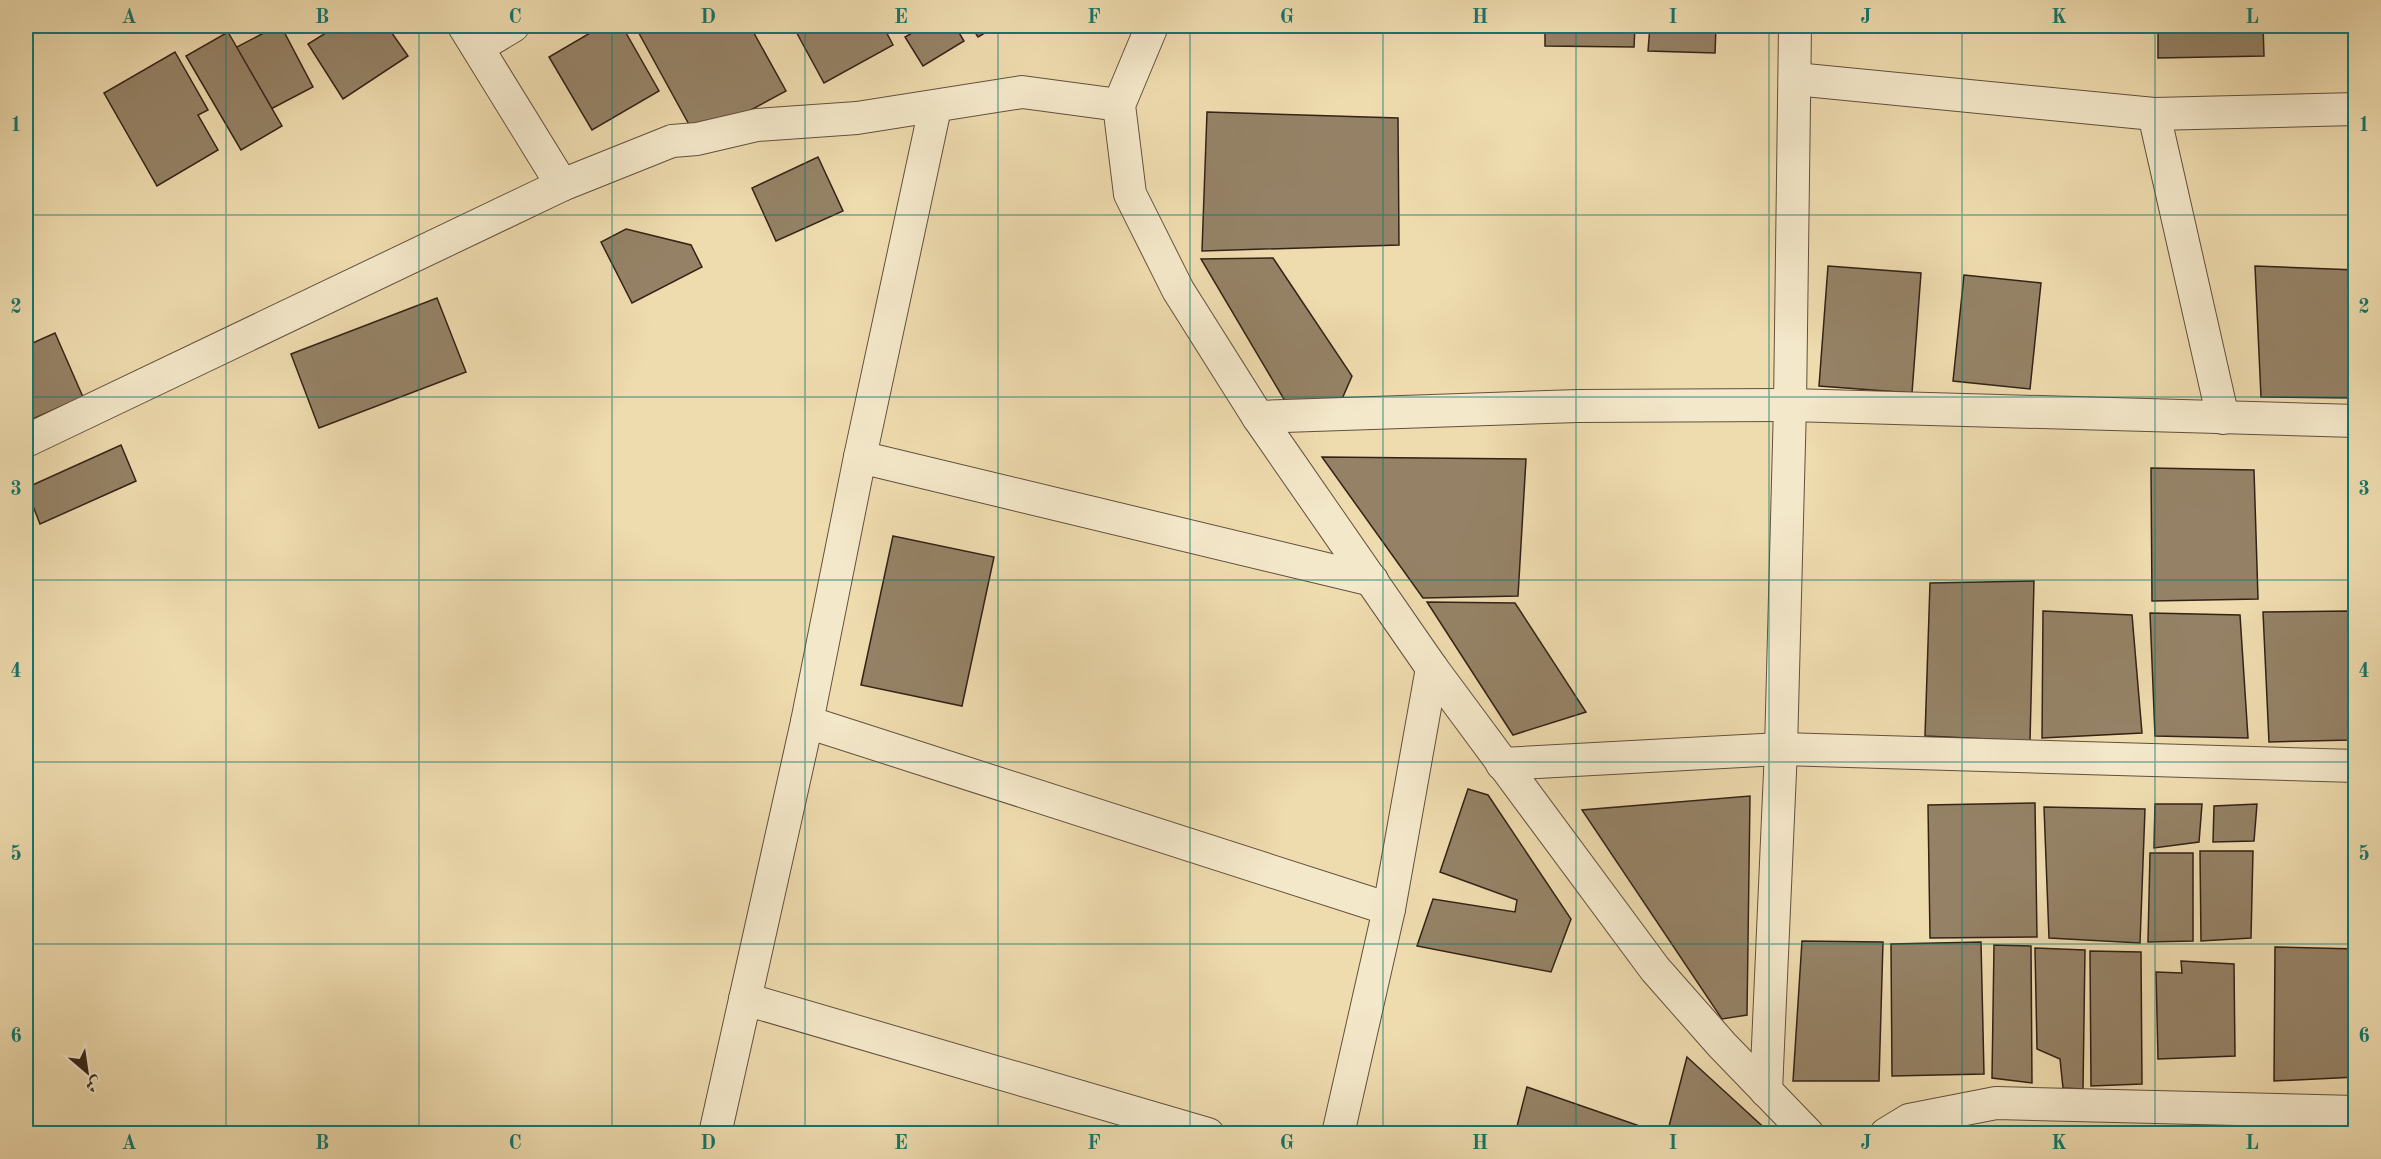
<svg xmlns="http://www.w3.org/2000/svg" width="2381" height="1159" viewBox="0 0 2381 1159" font-family="'Old Standard TT',Amiri,serif">
	<rect width="100%" height="100%" fill="#eedbae"/>
	<filter id="stains"><feTurbulence type="fractalNoise" baseFrequency=".00333" numOctaves="4"/><feColorMatrix values="0 0 0 0 .2 0 0 0 0 .09 0 0 0 0 .02 0 0 0 .5 -.17"/></filter>
	<radialGradient id="worn" r=".72"><stop offset=".6" stop-color="#630" stop-opacity="0"/><stop offset="1" stop-color="#630" stop-opacity=".3"/></radialGradient>
	<g fill="#958266" stroke="#342217" stroke-width="1.5">
		<polygon points="277,26 281,26 313,87 269,110 235,48"/>
		<polygon points="337,26 387,26 408,56 343,99 308,44"/>
		<polygon points="602,26 622,26 659,91 592,130 549,57"/>
		<polygon points="635,26 750,26 786,91 697,139"/>
		<polygon points="793,26 869,26 872,32 883,26 893,45 824,83"/>
		<polygon points="924,26 955,26 964,41 923,66 905,37"/>
		<polygon points="971,26 997,26 978,37"/>
		<polygon points="1545,26 1635,26 1634,47 1545,46"/>
		<polygon points="1650,26 1716,26 1715,53 1648,51"/>
		<polygon points="2158,26 2263,26 2264,56 2158,58"/>
		<polygon points="228,32 282,126 241,150 186,56"/>
		<polygon points="175,52 208,110 198,115 218,150 157,186 104,93"/>
		<polygon points="1207,112 1398,118 1399,245 1202,251"/>
		<polygon points="818,157 843,211 776,241 752,188"/>
		<polygon points="626,229 691,245 702,267 632,303 601,242"/>
		<polygon points="1273,258 1352,376 1342,399 1285,401 1201,259"/>
		<polygon points="1828,266 1921,273 1912,393 1819,386"/>
		<polygon points="2255,266 2356,270 2356,398 2261,397"/>
		<polygon points="1964,275 2041,283 2030,389 1953,381"/>
		<polygon points="437,298 466,372 319,428 291,354"/>
		<polygon points="55,333 83,397 26,422 26,346"/>
		<polygon points="121,445 136,481 40,524 26,488"/>
		<polygon points="1322,457 1526,459 1518,596 1423,598"/>
		<polygon points="2151,468 2254,470 2258,599 2152,601"/>
		<polygon points="893,536 994,557 962,706 861,685"/>
		<polygon points="2034,581 2030,741 1925,736 1930,583"/>
		<polygon points="1427,602 1515,603 1586,712 1513,735"/>
		<polygon points="2043,611 2132,615 2142,733 2042,738"/>
		<polygon points="2350,611 2351,740 2269,742 2263,612"/>
		<polygon points="2150,613 2240,615 2248,738 2155,736"/>
		<polygon points="1468,789 1488,795 1571,919 1551,972 1417,946 1433,899 1515,912 1517,900 1440,872"/>
		<polygon points="1750,796 1747,1015 1722,1019 1582,810"/>
		<polygon points="2035,803 2037,937 1930,938 1928,805"/>
		<polygon points="2155,804 2202,804 2199,842 2154,848"/>
		<polygon points="2257,804 2254,841 2213,842 2214,806"/>
		<polygon points="2044,807 2145,809 2140,943 2049,938"/>
		<polygon points="2200,851 2253,851 2251,938 2201,941"/>
		<polygon points="2150,853 2193,853 2193,941 2148,942"/>
		<polygon points="1802,941 1883,942 1879,1081 1793,1081"/>
		<polygon points="1981,942 1984,1074 1892,1076 1891,944"/>
		<polygon points="1994,945 2031,946 2032,1083 1992,1078"/>
		<polygon points="2275,947 2356,949 2356,1077 2274,1081"/>
		<polygon points="2035,948 2085,950 2083,1089 2063,1088 2060,1059 2037,1049"/>
		<polygon points="2090,951 2141,952 2142,1084 2091,1086"/>
		<polygon points="2181,961 2234,964 2235,1056 2158,1059 2156,972 2182,973"/>
		<polygon points="1687,1057 1771,1134 1667,1134"/>
		<polygon points="1527,1087 1654,1131 1653,1134 1515,1134"/>
	</g>
	<g fill="none" stroke-linecap="round" stroke-linejoin="round">
		<g stroke="#62503d" stroke-width="34">
			<g id="minor">
				<polyline points="464,26 562,185 672,141 697,139 757,125 857,118 1022,92 1119,105"/>
				<polyline points="1152,26 1119,105 1130,194 1178,290 1258,417 1432,668 1655,969 1722,1045 1808,1134"/>
				<polyline points="478,47 513,26"/>
				<polyline points="1795,79 2154,114 2356,109"/>
				<polyline points="2154,114 2223,418"/>
				<polyline points="1258,417 1578,406 1790,405 2356,421"/>
				<polyline points="26,441 562,185"/>
				<polyline points="860,457 1372,580"/>
				<polyline points="807,722 1389,909"/>
				<polyline points="1502,764 1781,749 2356,766"/>
				<polyline points="745,999 1208,1134"/>
				<polyline points="1766,1091 1781,749 1790,405 1795,26"/>
				<polyline points="715,1134 807,722 860,457 935,108"/>
				<polyline points="1338,1134 1389,909 1432,668"/>
				<polyline points="1886,1134 1909,1120 1996,1103 2356,1112"/>
			</g>
		</g>
		<use href="#minor" stroke="#f4e8ca" stroke-width="32"/>
	</g>
	<path fill="none" stroke="#0f766e" stroke-width="1.5" stroke-opacity="0.55" d="M226,26V1134M419,26V1134M612,26V1134M805,26V1134M998,26V1134M1190,26V1134M1383,26V1134M1576,26V1134M1769,26V1134M1962,26V1134M2155,26V1134M26,215H2356M26,397H2356M26,580H2356M26,762H2356M26,944H2356"/>
	<rect width="2381" height="1159" fill="none" stroke="#eedbae" stroke-width="66"/>
	<g transform="translate(87 1072) rotate(151)" stroke="#f4e8ca" stroke-width="4.5" paint-order="stroke">
	<path d="M0-4.5L10 22L0 15L-10 22Z" fill="#342217"/>
	<text y="-9" font-size="16" font-weight="bold" text-anchor="middle" fill="#342217">ش</text>
	</g>
	<rect x="33" y="33" width="2315" height="1093" fill="none" stroke="#0f766e" stroke-width="2"/>
	<g font-size="20" text-anchor="middle" font-weight="bold" fill="#0f766e">
		<text x="129" y="23">A</text>
		<text x="322" y="23">B</text>
		<text x="515" y="23">C</text>
		<text x="708" y="23">D</text>
		<text x="901" y="23">E</text>
		<text x="1094" y="23">F</text>
		<text x="1287" y="23">G</text>
		<text x="1480" y="23">H</text>
		<text x="1673" y="23">I</text>
		<text x="1866" y="23">J</text>
		<text x="2059" y="23">K</text>
		<text x="2252" y="23">L</text>
		<text x="16" y="131">1</text>
		<text x="2364" y="131">1</text>
		<text x="16" y="313">2</text>
		<text x="2364" y="313">2</text>
		<text x="16" y="495">3</text>
		<text x="2364" y="495">3</text>
		<text x="16" y="677">4</text>
		<text x="2364" y="677">4</text>
		<text x="16" y="860">5</text>
		<text x="2364" y="860">5</text>
		<text x="16" y="1042">6</text>
		<text x="2364" y="1042">6</text>
		<text x="129" y="1149">A</text>
		<text x="322" y="1149">B</text>
		<text x="515" y="1149">C</text>
		<text x="708" y="1149">D</text>
		<text x="901" y="1149">E</text>
		<text x="1094" y="1149">F</text>
		<text x="1287" y="1149">G</text>
		<text x="1480" y="1149">H</text>
		<text x="1673" y="1149">I</text>
		<text x="1866" y="1149">J</text>
		<text x="2059" y="1149">K</text>
		<text x="2252" y="1149">L</text>
	</g>
	<rect width="100%" height="100%" filter="url(#stains)"/>
	<rect width="100%" height="100%" fill="url(#worn)"/>
</svg>
